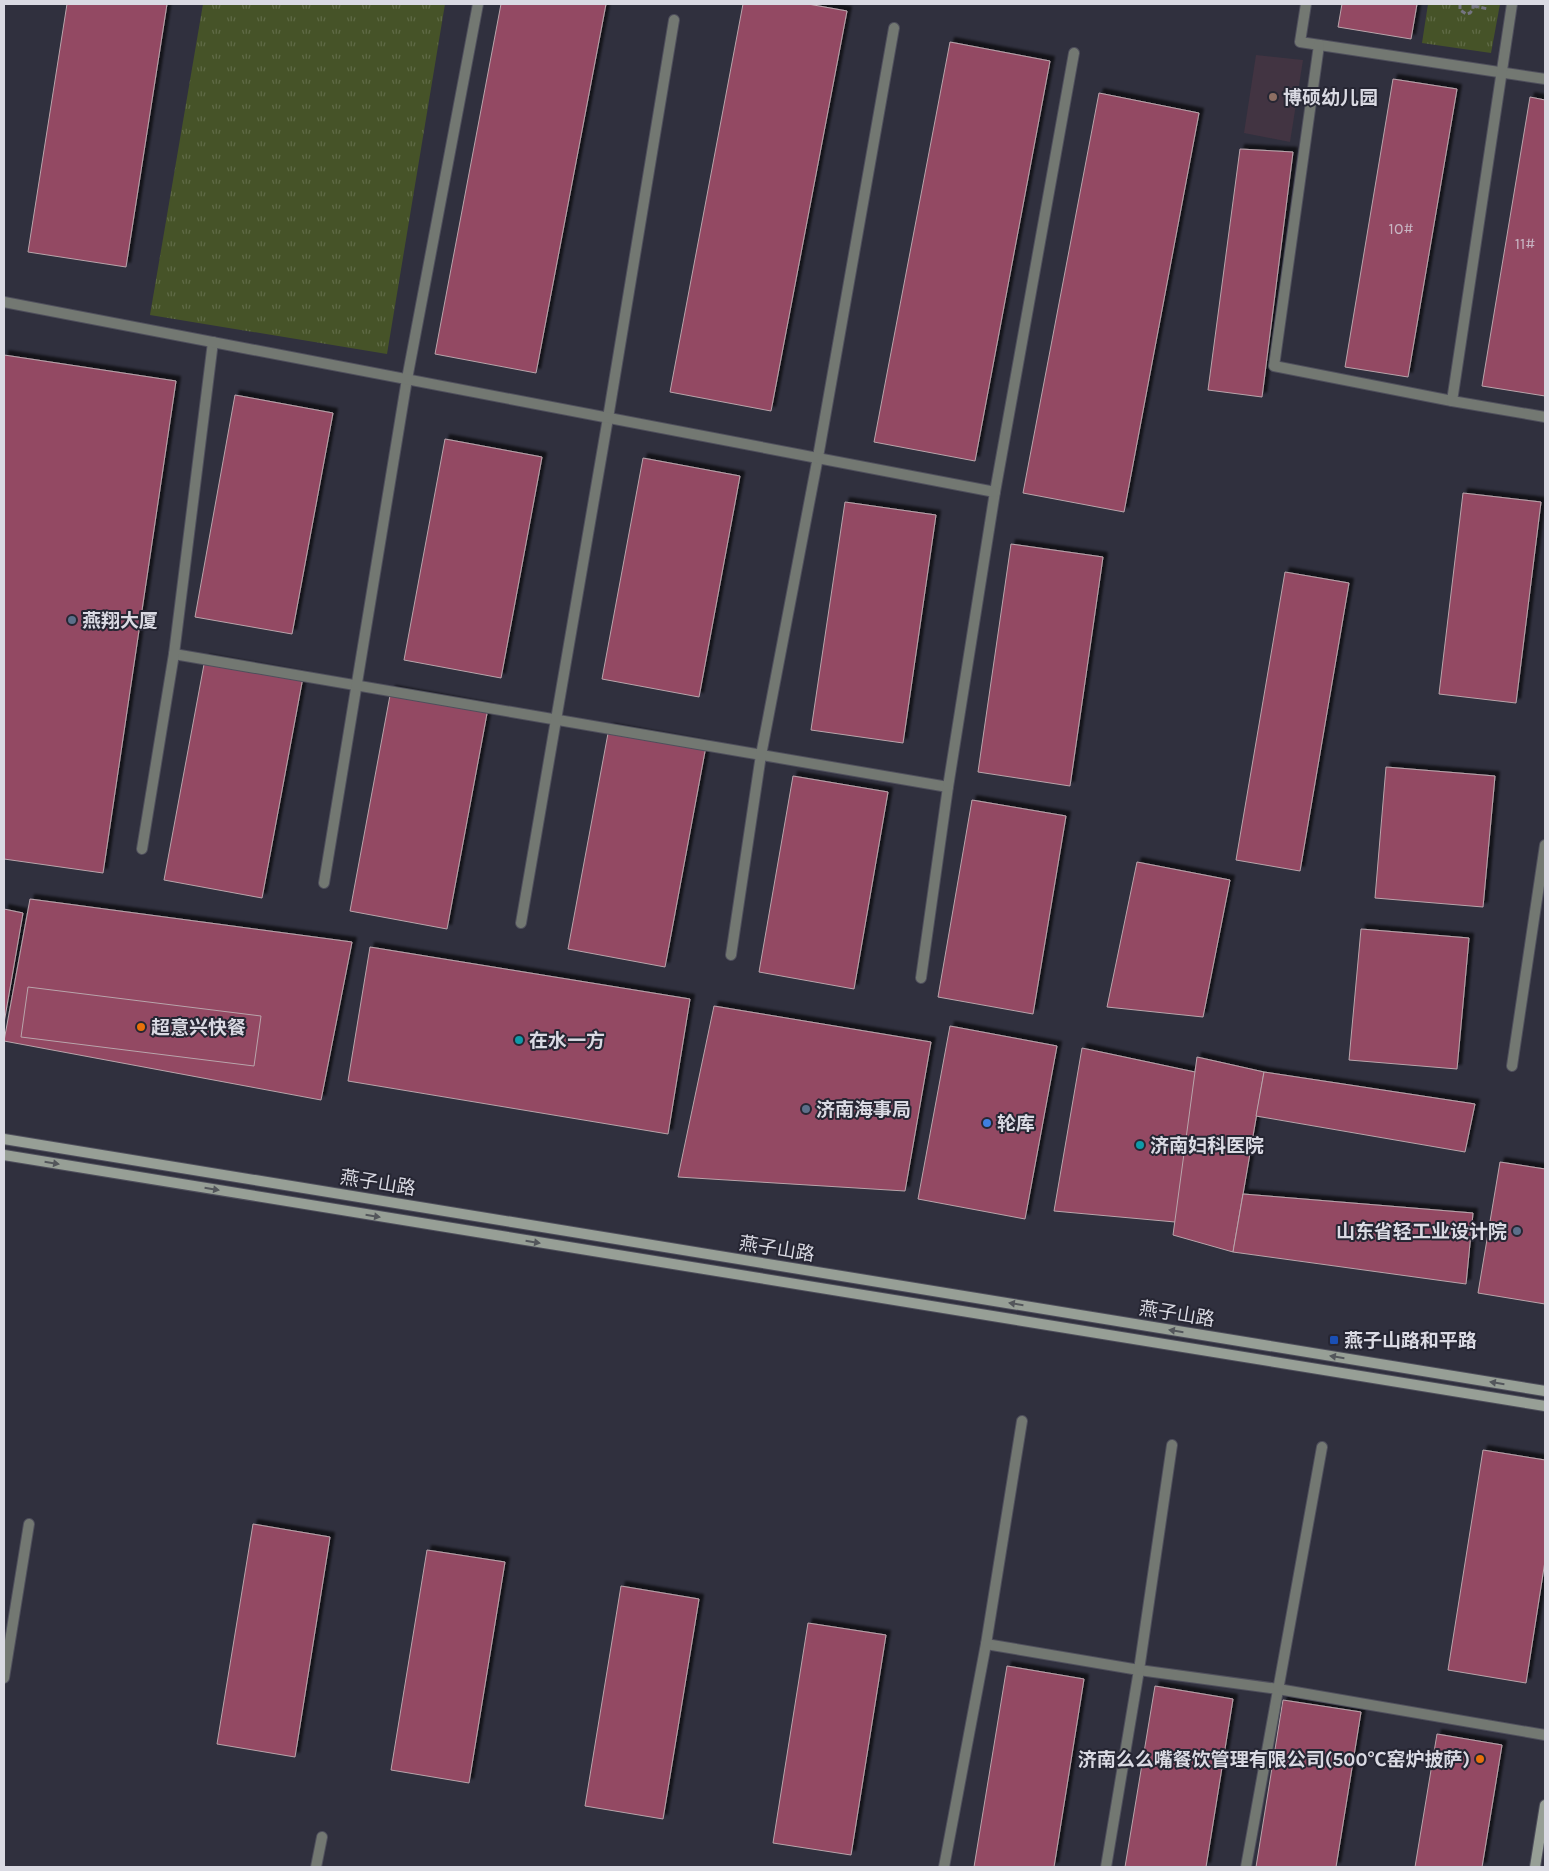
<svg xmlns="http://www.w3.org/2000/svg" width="1549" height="1871" viewBox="0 0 1549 1871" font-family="Karla,'Noto Sans SC',sans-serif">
	<defs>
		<pattern id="park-tufts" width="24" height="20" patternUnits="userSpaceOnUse" patternTransform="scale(1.25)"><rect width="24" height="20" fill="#465328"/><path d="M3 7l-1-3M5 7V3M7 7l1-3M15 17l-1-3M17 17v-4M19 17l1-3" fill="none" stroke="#606b47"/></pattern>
		<filter id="shadow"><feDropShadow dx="4.5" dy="-4.5" stdDeviation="1" flood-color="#0009"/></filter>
	</defs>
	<rect width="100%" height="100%" fill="#30303e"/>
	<polygon fill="#423442" points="1256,55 1303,60 1290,142 1244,133"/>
	<g fill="url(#park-tufts)">
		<polygon points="203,4 445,4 387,354 150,315"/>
		<polygon points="1428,4 1500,4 1491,53 1422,43"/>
	</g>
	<g fill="#934863" stroke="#b9a5ab" filter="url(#shadow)">
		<polygon points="67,4 167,4 126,267 28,252"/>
		<polygon points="501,4 606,4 536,373 435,354"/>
		<polygon points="743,4 808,4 847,11 771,411 670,392"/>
		<polygon points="1342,4 1417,4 1411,39 1338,27"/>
		<polygon points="950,42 1050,61 975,461 874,442"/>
		<polygon points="1393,79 1457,89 1408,377 1345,367"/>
		<polygon points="1099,93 1199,113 1124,512 1023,493"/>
		<polygon points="1530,97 1545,100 1545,396 1482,386"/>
		<polygon points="1240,149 1293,152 1262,397 1208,390"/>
		<polygon points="4,355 176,381 103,873 4,859"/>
		<polygon points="235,395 333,413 292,634 195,617"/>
		<polygon points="445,439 542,457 501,678 404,660"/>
		<polygon points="643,458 740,476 699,697 602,679"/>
		<polygon points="1463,493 1541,502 1516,703 1439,694"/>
		<polygon points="845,502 936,515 903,743 811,730"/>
		<polygon points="1011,544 1103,557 1070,786 978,772"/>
		<polygon points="1285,572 1349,583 1300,871 1236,860"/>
		<polygon points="205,659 303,677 262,898 164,880"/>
		<polygon points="391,690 488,708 447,929 350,911"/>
		<polygon points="609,728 706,746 665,967 568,949"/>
		<polygon points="1386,767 1495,776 1483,907 1375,898"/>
		<polygon points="793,776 888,792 854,989 759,972"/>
		<polygon points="972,800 1066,816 1033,1014 938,997"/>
		<polygon points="1137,862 1230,880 1203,1017 1107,1007"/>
		<polygon points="30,899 352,942 321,1100 4,1041"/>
		<polygon points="4,909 23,913 4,1023"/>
		<polygon points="1361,929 1469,938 1457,1069 1349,1060"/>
		<polygon points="370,947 690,999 668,1134 348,1081"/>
		<polygon points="28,987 261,1016 254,1066 21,1037"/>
		<polygon points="714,1006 931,1042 905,1191 678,1177"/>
		<polygon points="950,1026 1057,1046 1025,1219 918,1199"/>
		<polygon points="1082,1048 1228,1079 1197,1224 1054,1211"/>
		<polygon points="1197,1057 1264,1072 1233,1252 1173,1235"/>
		<polygon points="1264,1072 1475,1104 1465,1152 1256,1116"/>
		<polygon points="1500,1162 1545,1169 1545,1304 1478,1293"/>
		<polygon points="1243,1194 1473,1213 1466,1284 1233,1252"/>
		<polygon points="1483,1450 1545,1460 1545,1561 1526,1683 1448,1670"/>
		<polygon points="253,1524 330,1537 295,1757 217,1744"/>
		<polygon points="427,1550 505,1562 469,1783 391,1770"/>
		<polygon points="621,1586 699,1599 663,1819 585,1806"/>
		<polygon points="808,1623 886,1635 851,1855 773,1843"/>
		<polygon points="1007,1666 1084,1679 1054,1867 974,1867"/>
		<polygon points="1155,1686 1233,1699 1206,1867 1125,1867"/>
		<polygon points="1283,1700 1361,1712 1336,1867 1256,1867"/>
		<polygon points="1437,1734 1502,1745 1482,1867 1415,1867"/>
	</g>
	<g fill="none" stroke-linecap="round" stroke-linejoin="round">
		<g stroke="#4f4f5c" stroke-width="12">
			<g id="lane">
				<polyline points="1306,4 1300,42 1545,79"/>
				<polyline points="1319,45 1274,366 1452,401"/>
				<polyline points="174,654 948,787"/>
				<polyline points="142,849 174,654 213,342"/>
				<polyline points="324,883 407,379 478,4"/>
				<polyline points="521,923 608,418 674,20"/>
				<polyline points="731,955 761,755 818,457 894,28"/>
				<polyline points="921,978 948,787 995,492 1074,53"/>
				<polyline points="1512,1066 1545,845"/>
			</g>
		</g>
		<g stroke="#4f4f5c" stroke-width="12">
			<g id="street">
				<polyline points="1512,4 1452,401 1545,417"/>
				<polyline points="4,302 995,492"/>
				<polyline points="986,1644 1139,1670 1278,1689 1545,1735"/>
				<polyline points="4,1678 29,1524"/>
				<polyline points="316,1867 322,1837"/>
				<polyline points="944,1867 986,1644 1022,1421"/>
				<polyline points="1106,1867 1139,1670 1172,1445"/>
				<polyline points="1246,1867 1322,1447"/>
			</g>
		</g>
		<g stroke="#4f4f5c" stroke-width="12">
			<g id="secondary">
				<polyline points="4,1139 1545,1391"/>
				<polyline points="4,1155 1545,1406"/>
				<polyline points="1535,1867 1545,1805"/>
			</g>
		</g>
		<g stroke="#747480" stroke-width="3" stroke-dasharray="5 2.5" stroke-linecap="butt">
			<polyline points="1460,4 1460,10 1466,14 1470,13 1473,9 1473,4"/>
			<polyline points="1474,6 1488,9"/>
		</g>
		<use href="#lane" stroke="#737872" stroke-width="10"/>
		<use href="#street" stroke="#737872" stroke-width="10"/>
		<use href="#secondary" stroke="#979f96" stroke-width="10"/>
	</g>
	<defs><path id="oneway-solid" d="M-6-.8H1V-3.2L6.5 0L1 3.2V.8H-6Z" transform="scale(1.25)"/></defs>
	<g fill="#53565b">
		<use href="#oneway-solid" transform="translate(52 1163) rotate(9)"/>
		<use href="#oneway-solid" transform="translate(212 1189) rotate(9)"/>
		<use href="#oneway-solid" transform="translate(373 1216) rotate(9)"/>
		<use href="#oneway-solid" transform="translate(533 1242) rotate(9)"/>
		<use href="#oneway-solid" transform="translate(1016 1304) rotate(-171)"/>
		<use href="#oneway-solid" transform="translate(1176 1331) rotate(-171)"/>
		<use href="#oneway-solid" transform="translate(1337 1357) rotate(-171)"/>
		<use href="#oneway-solid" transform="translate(1497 1383) rotate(-171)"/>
	</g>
	<circle fill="#8d6e63" stroke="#262633" stroke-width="2" cx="1273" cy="97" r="5"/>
	<g fill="#5c6f8a" stroke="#262633" stroke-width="2">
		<circle cx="72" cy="620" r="5"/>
		<circle cx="806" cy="1109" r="5"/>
		<circle cx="1517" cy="1231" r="5"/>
	</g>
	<g fill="#e8710a" stroke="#262633" stroke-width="2">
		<circle cx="141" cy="1027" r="5"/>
		<circle cx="1480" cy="1759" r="5"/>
	</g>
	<g fill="#0f9aa8" stroke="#262633" stroke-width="2">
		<circle cx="519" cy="1040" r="5"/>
		<circle cx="1140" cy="1145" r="5"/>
	</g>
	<circle fill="#3f7fe0" stroke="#262633" stroke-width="2" cx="987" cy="1123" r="5"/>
	<rect fill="#1a4fb4" stroke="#262633" stroke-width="2" x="1329" y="1335" width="10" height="10" rx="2.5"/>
	<g text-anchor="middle" stroke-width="4" stroke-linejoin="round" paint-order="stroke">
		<g font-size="16" fill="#c8b6c3">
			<text x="1401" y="234">10#</text>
			<text x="1525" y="249">11#</text>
		</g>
		<g font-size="19" font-weight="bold" fill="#dadae3" stroke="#262633" text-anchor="start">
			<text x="1283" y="104">博硕幼儿园</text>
			<text x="82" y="627">燕翔大厦</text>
			<text x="151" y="1034">超意兴快餐</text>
			<text x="529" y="1047">在水一方</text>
			<text x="816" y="1116">济南海事局</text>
			<text x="997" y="1130">轮库</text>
			<text x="1150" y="1152">济南妇科医院</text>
			<text x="1507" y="1238" text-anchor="end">山东省轻工业设计院</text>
			<text x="1344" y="1347">燕子山路和平路</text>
			<text x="1470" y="1766" text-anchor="end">济南么么嘴餐饮管理有限公司(500℃窑炉披萨)</text>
		</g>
		<g font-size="19" fill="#dadae3" stroke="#262633">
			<text transform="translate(378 1182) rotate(9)" y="7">燕子山路</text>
			<text transform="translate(777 1248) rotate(9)" y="7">燕子山路</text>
			<text transform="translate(1177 1313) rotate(9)" y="7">燕子山路</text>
		</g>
	</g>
	<rect width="1549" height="1871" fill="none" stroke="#dadae3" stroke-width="10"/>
</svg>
